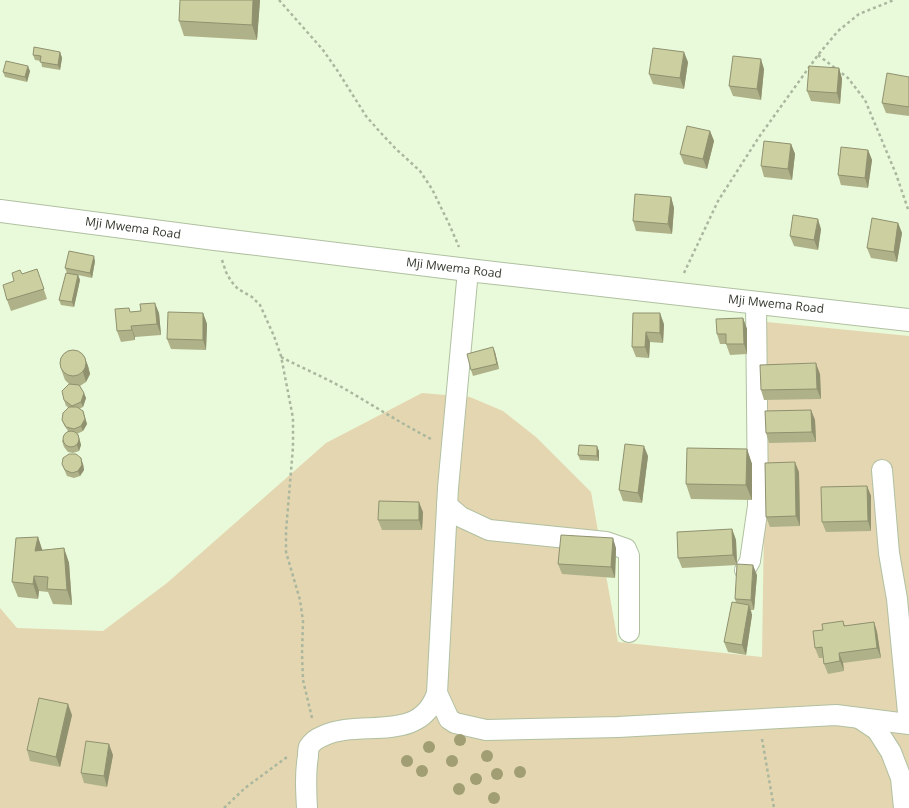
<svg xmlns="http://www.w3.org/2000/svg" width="909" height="808" viewBox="0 0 909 808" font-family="'Open Sans',sans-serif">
	<rect width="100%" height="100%" fill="#e9fada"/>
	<polygon fill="#e4d6b0" points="767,322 909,336 909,808 0,808 0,608 17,628 103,631 167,583 326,443 422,393 470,397 503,411 536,437 591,492 618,642 762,657"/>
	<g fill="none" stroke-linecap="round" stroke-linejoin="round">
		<g stroke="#b0c0a1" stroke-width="22">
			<g id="minor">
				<polyline points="882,470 889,553 897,599 909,723"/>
				<polyline points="447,505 461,517 489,530 606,542 626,549 629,556 629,632"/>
				<polyline points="745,570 750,561 758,506 756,302"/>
				<polyline points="437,693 449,719 455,723 486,730 618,727 836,715 909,724"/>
				<polyline points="859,718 877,730 891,752 901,778 904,808"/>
				<path d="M307,808C306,790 305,774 308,756C308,754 308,750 309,747C312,742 318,738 323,736C360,718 420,745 437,693L448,488L468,270"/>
			</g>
		</g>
		<g stroke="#b0c0a1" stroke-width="24">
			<polyline id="secondary" points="0,211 215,239 468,270 909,320"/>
		</g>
		<g stroke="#aab79e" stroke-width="2.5" stroke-dasharray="3 3" stroke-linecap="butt">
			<polyline points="279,0 323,50 337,70 366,116 380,132 395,148 420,171 432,189 450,226 459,247"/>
			<polyline points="818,55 848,78 865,100 896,174 909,212"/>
			<polyline points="222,260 226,272 231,281 238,289 252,297 260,305 274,336 281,356 293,418 293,447 286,531 286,552 300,600 303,621 302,654 303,680 312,718"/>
			<polyline points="684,273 718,201 759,137 818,55 838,31 859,14 894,0"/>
			<path d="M281,357C302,368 324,377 345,389C374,406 402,424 433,440"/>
			<polyline points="762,739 774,808"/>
			<polyline points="224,808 245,788 287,757"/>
		</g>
		<use href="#minor" stroke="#fff" stroke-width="20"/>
		<use href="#secondary" stroke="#fff" stroke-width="22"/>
	</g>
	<g fill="#a09e72">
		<circle cx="460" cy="740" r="6"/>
		<circle cx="429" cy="747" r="6"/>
		<circle cx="487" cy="756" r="6"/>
		<circle cx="407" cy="761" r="6"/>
		<circle cx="452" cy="761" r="6"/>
		<circle cx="422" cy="771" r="6"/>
		<circle cx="520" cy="772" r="6"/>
		<circle cx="497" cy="774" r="6"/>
		<circle cx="476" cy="779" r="6"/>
		<circle cx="459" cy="789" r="6"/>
		<circle cx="494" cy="798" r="6"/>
	</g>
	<g fill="#afb289">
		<polygon points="260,0 257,40 184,36 179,21"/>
		<polygon points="60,52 62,58 60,70 42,67 41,61 35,60 33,55"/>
		<polygon points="688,62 684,89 653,84 649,74"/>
		<polygon points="839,68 842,79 840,104 811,101 807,91"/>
		<polygon points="764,69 761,100 733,96 729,86"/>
		<polygon points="30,71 27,82 5,77 3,72"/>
		<polygon points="909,77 909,116 886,113 882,103"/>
		<polygon points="710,131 714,141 707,169 684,164 680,154"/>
		<polygon points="791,144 795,154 792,180 764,177 761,166"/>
		<polygon points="868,150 872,160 868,188 841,185 838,175"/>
		<polygon points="671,197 674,208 672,234 636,231 633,221"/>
		<polygon points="898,223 902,233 897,262 871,258 867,248"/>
		<polygon points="821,229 818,250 794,246 790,236"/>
		<polygon points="95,261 92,278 73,274 78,275 80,280 74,307 61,305 59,300 67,273 65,268"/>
		<polygon points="37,269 47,299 11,311 7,300 14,281 22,274"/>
		<polygon points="141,311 159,313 161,335 135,337 135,340 121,342 117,331 131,312"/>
		<polygon points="203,313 207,324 206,350 171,349 167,339"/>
		<polygon points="633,313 664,324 663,343 650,342 649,358 636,357 632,347"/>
		<polygon points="743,318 747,329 747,354 730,355 726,344 720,344 717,334"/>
		<polygon points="495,352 499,369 473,376 471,370"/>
		<polygon points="84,356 88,366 90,374 86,382 80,386 86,398 83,407 79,409 83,411 87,424 83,431 77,434 78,434 81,445 79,451 73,453 68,452 64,447 62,441 68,431 64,425 62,420 68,407 66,406 64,400 69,384 65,380 61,369"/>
		<polygon points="820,374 821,399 764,400 761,390"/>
		<polygon points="811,410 815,420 816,442 769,443 766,433"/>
		<polygon points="747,449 752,464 752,500 691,499 686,484"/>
		<polygon points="599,451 599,461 580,460 578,455"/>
		<polygon points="648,456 642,503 623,501 619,490"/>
		<polygon points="62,464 83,464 84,470 80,476 74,478 67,476"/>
		<polygon points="799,472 800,526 770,527 766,517"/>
		<polygon points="867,486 871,496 871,531 826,532 822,522"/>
		<polygon points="423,512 422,530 382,530 378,520"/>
		<polygon points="732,529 736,540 737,565 682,568 678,558"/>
		<polygon points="38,537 42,550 64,548 69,563 72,605 53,604 48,592 39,591 38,599 18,597 12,582"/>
		<polygon points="616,548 615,578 562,574 558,564"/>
		<polygon points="757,575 754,610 751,610 752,615 746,655 728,652 724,642 736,603 735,599"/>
		<polygon points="843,621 845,626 874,622 877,632 881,658 843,663 844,671 828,674 824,664 823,658 819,658 815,648 823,630"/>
		<polygon points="72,715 60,767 30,761 27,750"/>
		<polygon points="113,755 107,787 84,783 81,773"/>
	</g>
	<g fill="#8f916f">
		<polygon points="253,0 260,0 257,40 252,25"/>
		<polygon points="60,52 62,58 60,70 58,65"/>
		<polygon points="684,52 688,62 684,89 680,78"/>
		<polygon points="761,59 764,69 761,100 757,89"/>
		<polygon points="28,66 30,71 27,82 25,77"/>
		<polygon points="839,68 842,79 840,104 837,93"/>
		<polygon points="710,131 714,141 707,169 703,159"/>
		<polygon points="791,144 795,154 792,180 788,169"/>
		<polygon points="868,150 872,160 868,188 865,178"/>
		<polygon points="671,197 674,208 672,234 668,224"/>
		<polygon points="818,219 821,229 818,250 814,240"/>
		<polygon points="898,223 902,233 897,262 894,252"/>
		<polygon points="94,256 95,261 92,278 90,273"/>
		<polygon points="78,275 80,280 74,307 72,302"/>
		<polygon points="155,303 159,313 161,335 157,324"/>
		<polygon points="203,313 207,324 206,350 203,340"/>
		<polygon points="660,313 664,324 663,343 660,333"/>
		<polygon points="743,318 747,329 747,354 744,344"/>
		<polygon points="131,326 135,337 135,340 132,330"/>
		<polygon points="646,332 650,342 649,358 645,347"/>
		<polygon points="493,347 495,352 499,369 497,364"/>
		<polygon points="84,356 88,366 90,374 86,382 83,372"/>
		<polygon points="816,363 820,374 821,399 817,389"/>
		<polygon points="84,393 86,398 83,407 81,402"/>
		<polygon points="811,410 815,420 816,442 812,432"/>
		<polygon points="83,411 87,424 83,431 81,426"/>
		<polygon points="78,434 81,445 79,451 77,445"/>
		<polygon points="597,446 599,451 599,461 597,456"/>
		<polygon points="644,446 648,456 642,503 638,493"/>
		<polygon points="747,449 752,464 752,500 746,485"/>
		<polygon points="81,458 83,464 84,470 80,476 78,471"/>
		<polygon points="795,462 799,472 800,526 796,516"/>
		<polygon points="867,486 871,496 871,531 868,521"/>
		<polygon points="419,502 423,512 422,530 419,520"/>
		<polygon points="732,529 736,540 737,565 733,555"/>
		<polygon points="38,537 43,552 35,551"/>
		<polygon points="613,538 616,548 615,578 611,567"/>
		<polygon points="64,548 69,563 72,605 67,590"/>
		<polygon points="753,565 757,575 754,610 751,600"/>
		<polygon points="34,576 39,591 38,599 33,584"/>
		<polygon points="749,605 752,615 746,655 742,645"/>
		<polygon points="874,622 877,632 881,658 877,648"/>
		<polygon points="839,653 843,663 844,671 840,661"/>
		<polygon points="68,704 72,715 60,767 56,757"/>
		<polygon points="109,744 113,755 107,787 104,776"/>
	</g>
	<g fill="#cccf9f" stroke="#8f916f">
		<polygon points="180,0 253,0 252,25 179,21"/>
		<polygon points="34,47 60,52 58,65 40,62 41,56 33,55"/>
		<polygon points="653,48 684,52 680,78 649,74"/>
		<polygon points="733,56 761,59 757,89 729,86"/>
		<polygon points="6,61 28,66 25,77 3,72"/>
		<polygon points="809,66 839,68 837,93 807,91"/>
		<polygon points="887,73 909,77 909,107 882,103"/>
		<polygon points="687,126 710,131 703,159 680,154"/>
		<polygon points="764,141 791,144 788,169 761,166"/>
		<polygon points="841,147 868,150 865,178 838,175"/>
		<polygon points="635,194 671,197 668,224 633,221"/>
		<polygon points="793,215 818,219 814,240 790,236"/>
		<polygon points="872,218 898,223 894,252 867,248"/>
		<polygon points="69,251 94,256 90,273 65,268"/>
		<polygon points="37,269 44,289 7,300 3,285 14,281 12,273 20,270 22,274"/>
		<polygon points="66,273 78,275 72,302 59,300"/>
		<polygon points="155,303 157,324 131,326 132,330 117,331 115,309 129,308 130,312 141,311 140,304"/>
		<polygon points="168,312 203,313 203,340 167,339"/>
		<polygon points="633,313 660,313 660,333 646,332 645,347 632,347"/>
		<polygon points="743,318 744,344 726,344 726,334 717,334 716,319"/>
		<polygon points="493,347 497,364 471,370 467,354"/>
		<circle cx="73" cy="363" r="13"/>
		<polygon points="816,363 817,389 761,390 760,365"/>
		<polygon points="69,384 79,385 84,393 81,402 72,406 64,400 62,391"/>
		<polygon points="69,407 77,407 83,411 85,419 81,426 74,429 66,427 62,420 63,413"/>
		<polygon points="811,410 812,432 766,433 765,411"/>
		<circle cx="71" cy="439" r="8"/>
		<polygon points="625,444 644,446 638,493 619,490"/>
		<polygon points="579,445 597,446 597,456 578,455"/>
		<polygon points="687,448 747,449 746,485 686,484"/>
		<polygon points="69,454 76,454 81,458 82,465 78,471 72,473 65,470 62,464 63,458"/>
		<polygon points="795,462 796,516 766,517 765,463"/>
		<polygon points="867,486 868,521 822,522 821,487"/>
		<polygon points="379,501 419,502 419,520 378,520"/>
		<polygon points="732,529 733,555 678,558 677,532"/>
		<polygon points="561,535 613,538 611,567 558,564"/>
		<polygon points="38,537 35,551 64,548 67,590 47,589 48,577 34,576 33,584 12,582 16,538"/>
		<polygon points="737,564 753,565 751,600 735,599"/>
		<polygon points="732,602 749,605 742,645 724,642"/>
		<polygon points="843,621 844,626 874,622 877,648 839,653 840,661 824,664 822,647 815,648 813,631 823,630 822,624"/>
		<polygon points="39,698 68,704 56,757 27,750"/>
		<polygon points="86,741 109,744 104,776 81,773"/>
	</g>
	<g text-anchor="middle" stroke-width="3" stroke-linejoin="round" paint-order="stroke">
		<g font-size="12" fill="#32392d" stroke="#fff">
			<text transform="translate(133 228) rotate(8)" y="4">Mji Mwema Road</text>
			<text transform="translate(454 268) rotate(7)" y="4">Mji Mwema Road</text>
			<text transform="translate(776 304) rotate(6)" y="4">Mji Mwema Road</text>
		</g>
	</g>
</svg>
